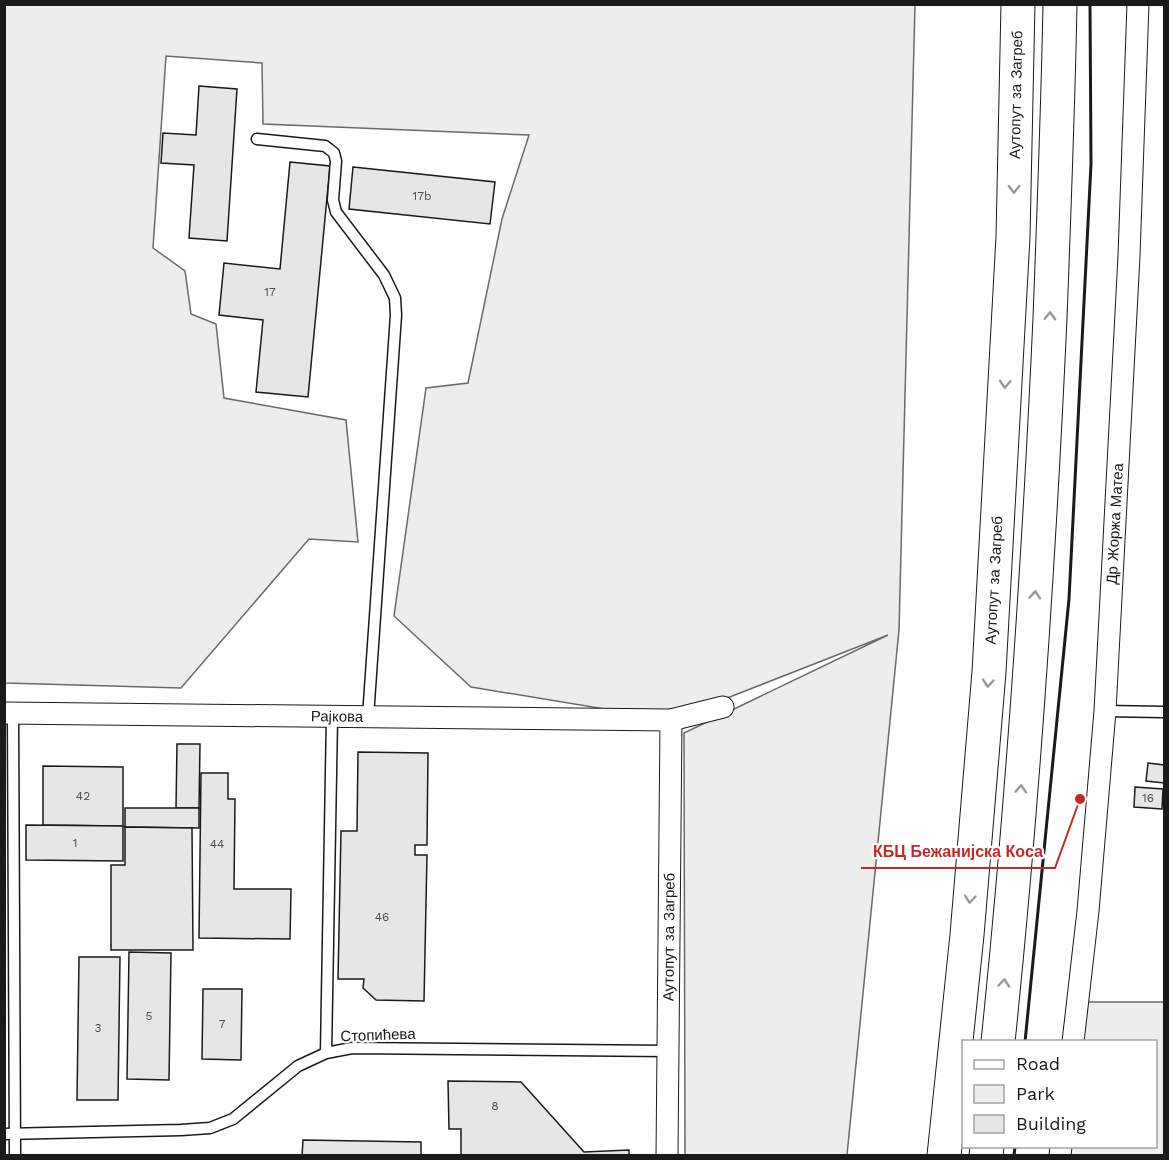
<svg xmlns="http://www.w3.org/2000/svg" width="1169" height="1160" viewBox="0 0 1169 1160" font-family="'Work Sans',sans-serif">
	<rect width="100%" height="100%" fill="#fff"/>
	<g fill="#ededed" stroke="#6a6a6a" stroke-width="1.5">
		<polygon points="5,5 915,5 899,630 847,1155 685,1155 684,733 888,635 671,720 471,687 394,616 426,388 468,383 502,219 529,135 263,124 262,63 166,56 153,248 185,271 191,314 216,324 224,398 346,420 358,542 309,539 181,688 5,683"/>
		<polygon points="1078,1002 1164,1002 1164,1155 1060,1156 1061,1147 1156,1146 1156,1042 1073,1041"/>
	</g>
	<g fill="#e6e6e6" stroke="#1a1a1a" stroke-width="1.5">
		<polygon points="199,86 237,89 227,241 189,238 194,165 161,163 163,133 196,135"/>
		<polygon points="290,162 330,166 308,397 256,392 263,320 219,315 224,263 280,269"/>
		<polygon points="353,167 495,182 490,224 349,209"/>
		<polygon points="177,744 200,744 199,808 176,808"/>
		<polygon points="358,752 428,753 427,845 415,845 415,855 427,855 424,1001 376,1000 363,988 364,979 338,979 341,831 357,831"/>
		<polygon points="1148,763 1164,765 1164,783 1146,781"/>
		<polygon points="43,766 123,767 123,826 43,825"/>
		<polygon points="201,773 228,773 228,799 235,799 234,889 291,889 290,939 199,938"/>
		<polygon points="1135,787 1163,789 1162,809 1134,807"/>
		<polygon points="125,808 199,808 199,828 125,827"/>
		<polygon points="26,825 123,826 123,861 26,860"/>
		<polygon points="125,827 192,828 193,950 111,950 111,865 125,865"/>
		<polygon points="129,952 171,953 169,1080 127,1079"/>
		<polygon points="79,957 120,957 118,1100 77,1100"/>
		<polygon points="203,989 242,989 241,1060 202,1059"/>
		<polygon points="448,1081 521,1082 584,1152 629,1150 629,1156 461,1156 461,1129 449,1129"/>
		<polygon points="303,1140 421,1142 421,1156 302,1156"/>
	</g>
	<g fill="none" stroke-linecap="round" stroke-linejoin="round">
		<g stroke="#1a1a1a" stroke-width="13">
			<g id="service">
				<polyline points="257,139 325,146 329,149 334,153 336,161 333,200 336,212 384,275 395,298 396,315 368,717"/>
				<polyline points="1105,711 1164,712"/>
				<polyline points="13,713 15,1156"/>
				<polyline points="326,1053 332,717"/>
				<polyline points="4,1134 181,1130 210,1128 233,1119 298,1066 326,1053 352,1048 668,1051"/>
			</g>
		</g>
		<g stroke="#1a1a1a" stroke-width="23">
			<g id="minor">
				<path id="s1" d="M4,713L671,720L723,707"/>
				<path id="s2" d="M1073,1042L1088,911L1105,711L1129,256L1138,4"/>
				<path id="s3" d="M667,1156L671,720"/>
				<polyline points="1060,1156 1061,1146"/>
			</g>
		</g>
		<g stroke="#1a1a1a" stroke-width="35">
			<g id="trunk">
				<path d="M998,1042C1023,801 1039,559 1050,318C1054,213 1058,109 1060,4"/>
				<path id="s4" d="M944,1156L967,935L989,672L1013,237L1018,4"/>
				<polyline points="986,1156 987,1146"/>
			</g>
		</g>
		<use href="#service" stroke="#fff" stroke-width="10"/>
		<use href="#minor" stroke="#fff" stroke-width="21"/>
		<use href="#trunk" stroke="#fff" stroke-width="33"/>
		<g stroke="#1a1a1a" stroke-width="3">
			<polyline points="1025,1042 1069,599 1091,164 1090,4"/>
			<polyline points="1014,1156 1015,1146"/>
		</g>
	</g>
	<defs><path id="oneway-chevron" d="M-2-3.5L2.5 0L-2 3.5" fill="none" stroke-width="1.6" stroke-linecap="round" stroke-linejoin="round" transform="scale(1.5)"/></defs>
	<g stroke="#989898">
		<use href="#oneway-chevron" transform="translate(1014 189) rotate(91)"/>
		<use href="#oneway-chevron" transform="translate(1050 316) rotate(-88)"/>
		<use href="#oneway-chevron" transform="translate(1005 384) rotate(93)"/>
		<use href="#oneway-chevron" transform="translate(1035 595) rotate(-86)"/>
		<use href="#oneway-chevron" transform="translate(988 683) rotate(95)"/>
		<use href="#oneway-chevron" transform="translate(1021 789) rotate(-86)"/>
		<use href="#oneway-chevron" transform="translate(970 899) rotate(95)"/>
		<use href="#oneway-chevron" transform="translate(1004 983) rotate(-85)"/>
	</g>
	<g text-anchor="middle" stroke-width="4.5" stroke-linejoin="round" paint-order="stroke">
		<g font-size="12" fill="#4d4d4d">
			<text x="422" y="200">17b</text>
			<text x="270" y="296">17</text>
			<text x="83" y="800">42</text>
			<text x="1148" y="802">16</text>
			<text x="75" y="847">1</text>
			<text x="217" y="848">44</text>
			<text x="382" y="921">46</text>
			<text x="149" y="1020">5</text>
			<text x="222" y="1028">7</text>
			<text x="98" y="1032">3</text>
			<text x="495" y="1110">8</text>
		</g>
		<g font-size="15" fill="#1a1a1a" stroke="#fff">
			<text dy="5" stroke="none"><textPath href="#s4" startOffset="1064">Аутопут за Загреб</textPath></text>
			<text dy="5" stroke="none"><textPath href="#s2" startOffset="520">Др Жоржа Матеа</textPath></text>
			<text dy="5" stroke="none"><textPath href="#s4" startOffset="578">Аутопут за Загреб</textPath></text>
			<text dy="5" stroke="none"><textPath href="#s1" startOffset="333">Рајкова</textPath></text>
			<text dy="5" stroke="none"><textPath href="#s3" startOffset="219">Аутопут за Загреб</textPath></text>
			<text transform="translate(378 1035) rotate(-2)" y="5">Стопићева</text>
		</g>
	</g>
	<path fill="none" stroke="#c62828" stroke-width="2" d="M1080 799L1055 868H861"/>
	<circle fill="#c62828" stroke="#fff" stroke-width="2" cx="1080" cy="799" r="6"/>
	<g font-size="16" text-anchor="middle" font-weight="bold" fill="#c62828" stroke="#fff" stroke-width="4.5" stroke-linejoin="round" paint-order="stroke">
		<text x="958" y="857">КБЦ Бежанијска Коса</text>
	</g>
	<rect width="1169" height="1160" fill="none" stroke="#1a1a1a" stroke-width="12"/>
	<rect x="962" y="1040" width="195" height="108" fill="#ffffff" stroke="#a3a3a3" stroke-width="1.5"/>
	<rect x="974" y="1060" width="30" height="9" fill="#ffffff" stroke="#a3a3a3" stroke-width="1.5"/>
	<text x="1016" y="1070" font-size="18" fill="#1a1a1a">Road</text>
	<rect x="974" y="1085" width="30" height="18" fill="#ededed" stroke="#a3a3a3" stroke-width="1.5"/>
	<text x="1016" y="1100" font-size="18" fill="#1a1a1a">Park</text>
	<rect x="974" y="1115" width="30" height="18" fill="#e6e6e6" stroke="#a3a3a3" stroke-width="1.5"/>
	<text x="1016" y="1130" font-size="18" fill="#1a1a1a">Building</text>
</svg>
